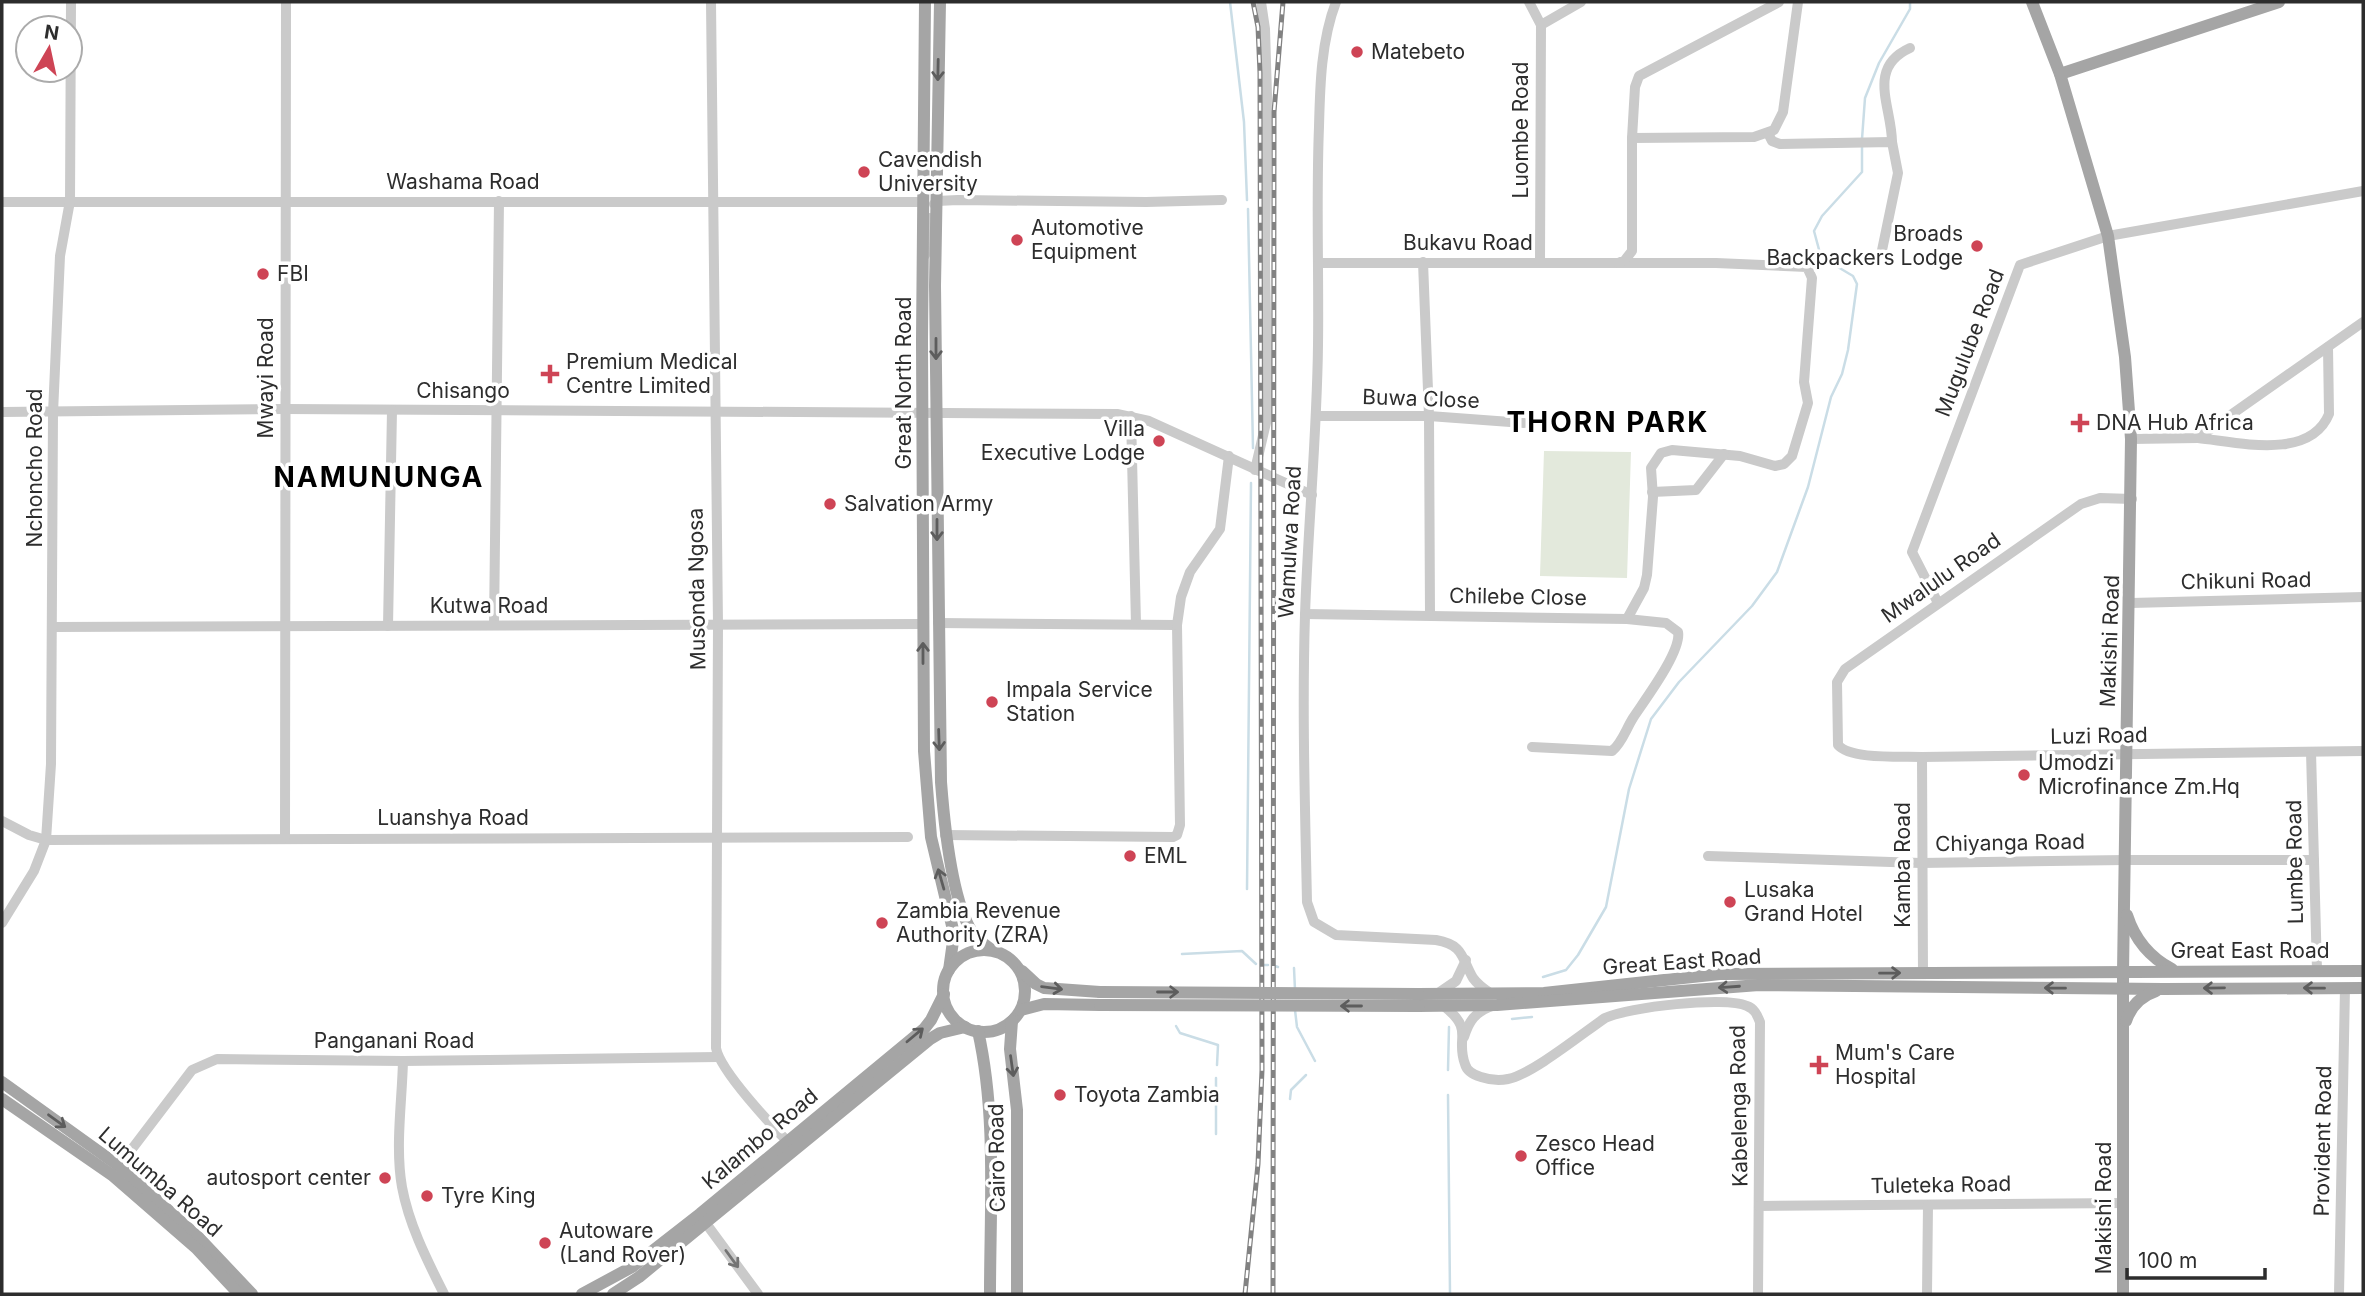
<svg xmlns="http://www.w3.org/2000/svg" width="2365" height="1296" viewBox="0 0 2365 1296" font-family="Inter,sans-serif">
	<rect width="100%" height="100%" fill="#fff"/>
	<polygon fill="#e3e9dc" points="1544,451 1631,452 1627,578 1540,576"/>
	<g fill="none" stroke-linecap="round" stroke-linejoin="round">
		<g stroke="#cadde6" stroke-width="2.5">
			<polyline points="1230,2 1244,122 1247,200"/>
			<polyline points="1862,139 1865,98 1879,63 1910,9 1910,2"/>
			<polyline points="1248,209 1253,448"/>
			<polyline points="1247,889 1251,483"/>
			<polyline points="1182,954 1242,951 1256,964"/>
			<polyline points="1263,965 1268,965"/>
			<polyline points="1275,966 1278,967"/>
			<polyline points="1294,968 1295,990"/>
			<polyline points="1543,977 1566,970 1578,955 1606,907 1629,789 1651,719 1679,682 1752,606 1777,572 1808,487 1831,397 1842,374 1848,350 1857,284 1853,276 1821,257 1814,231 1822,216 1862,172 1862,145"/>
			<polyline points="1295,1010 1297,1027 1315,1061"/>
			<polyline points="1512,1019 1532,1017"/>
			<polyline points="1176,1026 1180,1033 1218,1045 1217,1065"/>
			<polyline points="1448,1070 1449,1027"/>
			<polyline points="1448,1095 1450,1294"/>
			<polyline points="1290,1099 1291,1090 1306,1075"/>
			<polyline points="1216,1134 1216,1078"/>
		</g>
		<g stroke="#cacaca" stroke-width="10">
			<path d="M711,2L718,625L716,1048C720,1071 774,1128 792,1146"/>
			<path d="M1336,2C1321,41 1320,86 1319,127C1316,200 1319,272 1318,345C1317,435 1308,525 1305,615C1302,711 1305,806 1307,902L1314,922L1336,935L1436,940C1464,945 1461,957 1473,978C1478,985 1484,989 1490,993"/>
			<polyline points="1529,2 1541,25 1540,262"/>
			<polyline points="1541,25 1581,2"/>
			<polyline points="1768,133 1772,141 1780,144 1892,142 1898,173 1880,260"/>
			<polyline points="1632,138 1754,137 1774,130 1783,112 1798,2"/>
			<path d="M1892,142C1892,107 1866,68 1910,48"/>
			<polyline points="2,202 923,202"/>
			<polyline points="934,204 937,201 958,200 1146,202 1222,200"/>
			<polyline points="925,255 929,242 930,218"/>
			<polyline points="1423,262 1429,416 1430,615"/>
			<polyline points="1319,263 1716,263 1807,267 1812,278 1804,382 1808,403 1792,456 1784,464 1775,466 1740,456 1672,450 1661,453 1651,468 1653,497 1647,575 1644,588 1627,619"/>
			<polyline points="1618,263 1625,260 1632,251 1632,138 1635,87 1639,76 1779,2"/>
			<polyline points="2,412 285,409 1117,414 1149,421 1312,495"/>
			<polyline points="1131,416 1136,624"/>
			<polyline points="1317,416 1429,416 1524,423"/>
			<path d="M2198,438C2237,442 2310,461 2329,414L2328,347"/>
			<polyline points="2131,439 2198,438 2363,322"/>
			<polyline points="1255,470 1268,414 1265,264 1267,95 1265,29 1261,2"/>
			<polyline points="1652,492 1696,490 1724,454"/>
			<path d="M2132,499L2100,498L2081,504L1845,669L1837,682L1838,745C1851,760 1902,756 1922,757L2363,751"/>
			<polyline points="1938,603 1912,552 2020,265 2108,236 2363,191"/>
			<polyline points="2131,603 2363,597"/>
			<path d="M1305,614L1627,619L1666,623L1678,632C1682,651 1644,701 1633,718C1626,729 1622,743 1612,751L1532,747"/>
			<polyline points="938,623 1177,625 1180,825 1177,835 1173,837 945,835"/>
			<polyline points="494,625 499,201"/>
			<polyline points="1177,625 1181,597 1190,572 1220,529 1229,456"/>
			<polyline points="388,626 392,410"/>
			<polyline points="54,627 924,624"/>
			<polyline points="2311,752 2317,970"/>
			<polyline points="1922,757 1923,973"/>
			<polyline points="2,821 29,835 46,840 908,837"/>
			<polyline points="285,838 286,2"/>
			<polyline points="1708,856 1921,863 2125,860 2314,860"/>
			<polyline points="2,923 34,871 46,840 51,764 53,413 60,256 70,201 71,2"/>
			<polyline points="1437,994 1456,981 1466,960"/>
			<path d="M1444,1006C1475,1031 1455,1037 1465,1064C1467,1072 1474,1075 1481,1077C1490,1080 1499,1081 1508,1079C1531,1075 1583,1033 1605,1018C1628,1007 1725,996 1747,1006C1755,1009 1757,1015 1760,1022L1758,1294"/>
			<path d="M1464,1037C1469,1021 1475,1012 1492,1006"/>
			<path d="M403,1061C402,1102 395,1147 402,1187C409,1225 427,1260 444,1294"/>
			<polyline points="116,1170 192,1070 217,1059 403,1061 718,1057"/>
			<polyline points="1759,1206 2124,1203"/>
			<polyline points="702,1218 758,1294"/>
			<polyline points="1927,1294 1928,1205"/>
			<polyline points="2339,1294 2345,988"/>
		</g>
		<g stroke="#a5a5a5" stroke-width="12">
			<polyline points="925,2 922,341 924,751 931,837 954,934 949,970"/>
			<path d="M940,2L935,286L941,782C944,821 951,899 972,932C977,940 985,945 992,950"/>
			<polyline points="2032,2 2060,74 2108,236 2125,357 2131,439 2123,972 2123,1294"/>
			<polyline points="2060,74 2279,2"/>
			<path d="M2127,915C2135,940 2149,957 2172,969"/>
			<circle cx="984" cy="991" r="41"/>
			<polyline points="1022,971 1036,984 1044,988 1100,992"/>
			<polyline points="1418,994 1544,993 1720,974 2363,971"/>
			<polyline points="1419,1006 1497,1005 1759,985 2163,989 2363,988"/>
			<polyline points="1021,1010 1044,1004 1100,1005"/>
			<polyline points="1012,1021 1010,1049 1017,1110 1017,1294"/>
			<path d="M2126,1021C2131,1006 2141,996 2156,991"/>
			<path d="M978,1031C997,1115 990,1208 990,1294"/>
			<polyline points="2,1082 119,1166 198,1237 252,1294"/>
			<polyline points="2,1099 112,1175 196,1248 239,1294"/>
			<polyline points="582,1294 632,1267 700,1214 924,1029 931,1020 944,994"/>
			<polyline points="613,1294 639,1277 930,1039 940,1033 965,1027"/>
		</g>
		<g stroke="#828282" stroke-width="5">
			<g id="rail">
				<polyline points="1245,1294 1258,1164 1262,1070 1260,73 1258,27 1253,2"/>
				<polyline points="1273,1294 1274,112 1283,2"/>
			</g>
		</g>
		<use href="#rail" stroke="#fff" stroke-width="2.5" stroke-dasharray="8" stroke-linecap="butt"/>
		<g stroke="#a5a5a5" stroke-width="12">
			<polyline points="1100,992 1418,994"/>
			<polyline points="1100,1005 1419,1006"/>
		</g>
	</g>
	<defs><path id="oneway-shaft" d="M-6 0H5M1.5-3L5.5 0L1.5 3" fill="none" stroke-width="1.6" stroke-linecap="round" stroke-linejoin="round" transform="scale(1.75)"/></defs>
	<g stroke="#5d5d5d">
		<use href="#oneway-shaft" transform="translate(938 70) rotate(91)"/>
		<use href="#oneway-shaft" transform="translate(936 349) rotate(90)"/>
		<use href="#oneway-shaft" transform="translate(937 530) rotate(90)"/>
		<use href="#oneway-shaft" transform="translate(923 653) rotate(-90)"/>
		<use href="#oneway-shaft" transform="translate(939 740) rotate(88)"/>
		<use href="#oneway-shaft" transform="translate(941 879) rotate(-106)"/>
		<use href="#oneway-shaft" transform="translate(1890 973) rotate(-1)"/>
		<use href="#oneway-shaft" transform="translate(1729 987) rotate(176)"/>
		<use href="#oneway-shaft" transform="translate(1052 988) rotate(7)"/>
		<use href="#oneway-shaft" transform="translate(2055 988) rotate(-179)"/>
		<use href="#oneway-shaft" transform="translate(2214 988) rotate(179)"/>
		<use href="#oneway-shaft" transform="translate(2314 988) rotate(-179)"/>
		<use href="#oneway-shaft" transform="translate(1168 992)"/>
		<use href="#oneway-shaft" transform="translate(1351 1006) rotate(-180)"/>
		<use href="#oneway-shaft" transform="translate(915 1035) rotate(-40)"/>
		<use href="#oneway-shaft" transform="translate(1012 1066) rotate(82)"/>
		<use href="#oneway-shaft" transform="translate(57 1121) rotate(36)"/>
	</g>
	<use stroke="#747474" href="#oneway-shaft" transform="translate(732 1259) rotate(54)"/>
	<g fill="#ce4455" stroke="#fff" stroke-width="2.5">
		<circle cx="1357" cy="52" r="7"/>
		<circle cx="864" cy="172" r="7"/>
		<circle cx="1017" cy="240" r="7"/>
		<circle cx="1977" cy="246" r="7"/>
		<circle cx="263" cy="274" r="7"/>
		<path d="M546.5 363.5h7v7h7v7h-7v7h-7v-7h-7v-7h7z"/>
		<path d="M2076.5 412.5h7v7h7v7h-7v7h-7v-7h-7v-7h7z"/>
		<circle cx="1159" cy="441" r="7"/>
		<circle cx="830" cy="504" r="7"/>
		<circle cx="992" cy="702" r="7"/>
		<circle cx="2024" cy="775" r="7"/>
		<circle cx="1130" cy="856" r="7"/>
		<circle cx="1730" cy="902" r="7"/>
		<circle cx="882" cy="923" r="7"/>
		<path d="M1815.5 1054.5h7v7h7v7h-7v7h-7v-7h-7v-7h7z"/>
		<circle cx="1060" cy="1095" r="7"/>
		<circle cx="1521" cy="1156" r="7"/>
		<circle cx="385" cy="1178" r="7"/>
		<circle cx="427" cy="1196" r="7"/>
		<circle cx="545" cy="1243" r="7"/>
	</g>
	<g text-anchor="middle" stroke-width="7" stroke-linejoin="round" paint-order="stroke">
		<g font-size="21" fill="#2d2d2d" stroke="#fff" text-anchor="start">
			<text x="1371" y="59">Matebeto</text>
			<text x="878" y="167">Cavendish<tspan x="878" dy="24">University</tspan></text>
			<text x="1031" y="235">Automotive<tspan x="1031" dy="24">Equipment</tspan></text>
			<text x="1963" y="241" text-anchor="end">Broads<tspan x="1963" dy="24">Backpackers Lodge</tspan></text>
			<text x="277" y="281">FBI</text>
			<text x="566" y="369">Premium Medical<tspan x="566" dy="24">Centre Limited</tspan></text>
			<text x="2096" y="430">DNA Hub Africa</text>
			<text x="1145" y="436" text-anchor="end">Villa<tspan x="1145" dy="24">Executive Lodge</tspan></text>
			<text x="844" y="511">Salvation Army</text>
			<text x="1006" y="697">Impala Service<tspan x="1006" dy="24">Station</tspan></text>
			<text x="2038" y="770">Umodzi<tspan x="2038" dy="24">Microfinance Zm.Hq</tspan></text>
			<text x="1144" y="863">EML</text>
			<text x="1744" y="897">Lusaka<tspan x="1744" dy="24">Grand Hotel</tspan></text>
			<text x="896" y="918">Zambia Revenue<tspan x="896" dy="24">Authority (ZRA)</tspan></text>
			<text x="1835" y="1060">Mum's Care<tspan x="1835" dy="24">Hospital</tspan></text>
			<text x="1074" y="1102">Toyota Zambia</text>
			<text x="1535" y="1151">Zesco Head<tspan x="1535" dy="24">Office</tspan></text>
			<text x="371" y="1185" text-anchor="end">autosport center</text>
			<text x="441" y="1203">Tyre King</text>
			<text x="559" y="1238">Autoware<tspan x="559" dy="24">(Land Rover)</tspan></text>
		</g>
		<g font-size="21" fill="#2d2d2d" stroke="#fff">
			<text transform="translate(1521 130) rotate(-90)" y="7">Luombe Road</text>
			<text x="463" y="189">Washama Road</text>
			<text x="1468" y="250">Bukavu Road</text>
			<text transform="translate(1970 343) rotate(-69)" y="7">Mugulube Road</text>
			<text transform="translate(266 378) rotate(-90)" y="7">Mwayi Road</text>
			<text transform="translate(904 383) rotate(-90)" y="7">Great North Road</text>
			<text x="463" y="398">Chisango</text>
			<text transform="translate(1421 399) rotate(2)" y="7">Buwa Close</text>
			<text transform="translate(35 468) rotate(-90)" y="7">Nchoncho Road</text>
			<text transform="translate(1290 542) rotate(-87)" y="7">Wamulwa Road</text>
			<text transform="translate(1941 578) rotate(-35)" y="7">Mwalulu Road</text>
			<text transform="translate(2246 581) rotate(-1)" y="7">Chikuni Road</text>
			<text transform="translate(697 589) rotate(-91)" y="7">Musonda Ngosa</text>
			<text transform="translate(1518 597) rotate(1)" y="7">Chilebe Close</text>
			<text x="489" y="613">Kutwa Road</text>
			<text transform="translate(2110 641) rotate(-88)" y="7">Makishi Road</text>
			<text transform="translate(2099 736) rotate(-1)" y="7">Luzi Road</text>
			<text x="453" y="825">Luanshya Road</text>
			<text transform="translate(2010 843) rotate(-1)" y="7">Chiyanga Road</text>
			<text transform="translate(2295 862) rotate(-91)" y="7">Lumbe Road</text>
			<text transform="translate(1903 865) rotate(-90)" y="7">Kamba Road</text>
			<text x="2250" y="958">Great East Road</text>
			<text transform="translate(1682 962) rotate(-4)" y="7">Great East Road</text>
			<text x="394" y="1048">Panganani Road</text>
			<text transform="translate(1739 1106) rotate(-91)" y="7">Kabelenga Road</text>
			<text transform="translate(760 1139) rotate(-40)" y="7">Kalambo Road</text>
			<text transform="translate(2323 1141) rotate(-89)" y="7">Provident Road</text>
			<text transform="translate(997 1158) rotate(-91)" y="7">Cairo Road</text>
			<text transform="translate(160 1182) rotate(41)" y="7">Lumumba Road</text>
			<text transform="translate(1941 1185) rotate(-1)" y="7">Tuleteka Road</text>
			<text transform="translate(2104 1208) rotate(-90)" y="7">Makishi Road</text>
		</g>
		<g font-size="28" font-weight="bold" letter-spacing="2" fill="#000" stroke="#fff">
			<text x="1608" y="432">THORN PARK</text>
			<text x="379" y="487">NAMUNUNGA</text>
		</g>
	</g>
	<rect width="2365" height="1296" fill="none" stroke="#2d2d2d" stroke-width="7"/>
	<g transform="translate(49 49) rotate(9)"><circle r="33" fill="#ffffff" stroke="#ababab" stroke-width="2"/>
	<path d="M0-5L12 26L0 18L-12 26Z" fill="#ce4455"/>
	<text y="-10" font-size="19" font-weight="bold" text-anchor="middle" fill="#2d2d2d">N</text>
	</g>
	<path d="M2127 1268v10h138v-10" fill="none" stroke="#2d2d2d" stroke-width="3.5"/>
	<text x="2138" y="1268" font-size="21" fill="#2d2d2d" stroke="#ffffff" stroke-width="5" paint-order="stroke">100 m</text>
</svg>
